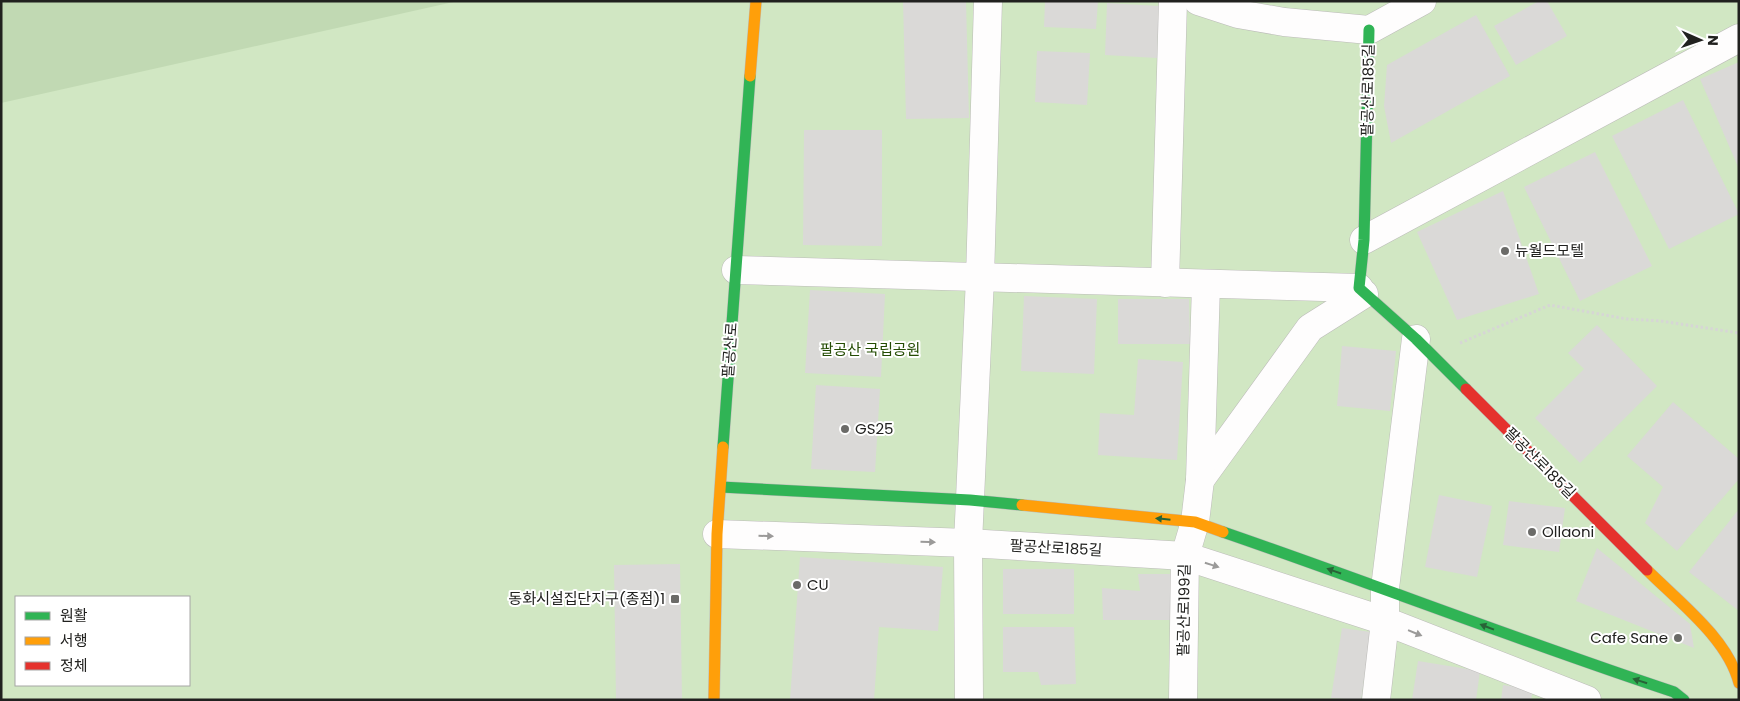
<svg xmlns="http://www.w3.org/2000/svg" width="1740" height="701" viewBox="0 0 1740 701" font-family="Poppins,'Noto Sans KR',sans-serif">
	<rect width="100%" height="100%" fill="#f5f4f1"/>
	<path fill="#d1e7c3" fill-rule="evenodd" d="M1,1H1739V700H1ZM16,597H189V685H16Z"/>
	<polygon fill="#c1d9b3" points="1,1 458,1 1,103"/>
	<g fill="#dad9d7">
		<polygon points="903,1 966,1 969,118 906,119"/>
		<polygon points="1045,1 1098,1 1096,29 1044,27"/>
		<polygon points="1539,1 1547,1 1567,36 1516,65 1494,26"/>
		<polygon points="1107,3 1159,6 1157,58 1105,55"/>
		<polygon points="1476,15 1510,76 1391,143 1384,106 1387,65"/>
		<polygon points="1037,51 1090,53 1087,105 1035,102"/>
		<polygon points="1739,62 1739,169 1700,79"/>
		<polygon points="1683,100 1739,214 1669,249 1612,136"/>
		<polygon points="804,130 882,130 882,246 803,245"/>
		<polygon points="1595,152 1652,266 1580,301 1524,187"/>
		<polygon points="1503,191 1539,294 1457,320 1417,232"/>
		<polygon points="810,290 885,294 881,377 805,373"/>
		<polygon points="1024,296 1097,299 1094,374 1021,371"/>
		<polygon points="1118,299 1189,299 1190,344 1118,344"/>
		<polygon points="1597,325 1657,386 1580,463 1535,418 1584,369 1568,353"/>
		<polygon points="1342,346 1396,351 1390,411 1337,406"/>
		<polygon points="1138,359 1183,362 1177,460 1098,455 1100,413 1134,415"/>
		<polygon points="816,385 880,389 875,472 811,469"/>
		<polygon points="1673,402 1739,459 1739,479 1677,551 1645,523 1663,487 1627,456"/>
		<polygon points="1439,495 1492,506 1477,577 1425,567"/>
		<polygon points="1509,501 1565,508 1559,552 1503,545"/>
		<polygon points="1739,509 1739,611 1689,572"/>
		<polygon points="1597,548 1690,624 1694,648 1576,601"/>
		<polygon points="800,557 943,567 938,631 879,627 874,700 790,700"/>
		<polygon points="680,564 682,700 616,700 614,565"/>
		<rect x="1003" y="569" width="71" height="45"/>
		<polygon points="1138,574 1174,574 1174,620 1103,620 1102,588 1140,591"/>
		<polygon points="1003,627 1074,627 1076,684 1041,685 1038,672 1003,672"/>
		<polygon points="1342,628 1371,632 1361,700 1331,698"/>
		<polygon points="1418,661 1480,671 1476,700 1412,700"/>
		<polygon points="1503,685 1533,689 1531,700 1501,700"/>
	</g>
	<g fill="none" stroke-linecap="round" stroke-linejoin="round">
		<g stroke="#bcbbb9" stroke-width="29">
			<g id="street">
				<polyline points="1198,1 1238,14 1284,22 1369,30 1422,1"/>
				<polyline points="1364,240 1739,38"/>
				<polyline points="736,270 1359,288"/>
				<polyline points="1165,283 1173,1"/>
				<polyline points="1200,480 1310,328 1364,294"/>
				<polyline points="717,534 968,543 1185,556 1385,621 1587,700"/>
				<polyline points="969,700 968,543 980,278 988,1"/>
				<polyline points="1183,700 1185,556 1195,522 1200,480 1206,285"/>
				<polyline points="1376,700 1385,621 1385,588 1416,339"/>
			</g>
		</g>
		<g stroke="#bcbbb9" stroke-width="12">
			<g id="fast">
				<polyline points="1369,30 1364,240 1359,288 1416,339 1466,389"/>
				<polyline points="723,447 750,76"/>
				<polyline points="721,487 970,500 1022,505"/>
				<path d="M1223,532C1374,584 1523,642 1674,692L1684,700"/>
			</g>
		</g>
		<g stroke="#bcbbb9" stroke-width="12">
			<g id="slow">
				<polyline points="750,76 756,1"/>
				<polyline points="1022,505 1195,522 1223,532"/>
				<path d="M1647,570C1679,602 1728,639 1739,683"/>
				<polyline points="714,700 717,534 723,447"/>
			</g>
		</g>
		<g stroke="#bcbbb9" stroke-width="12">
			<polyline id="jam" points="1466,389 1647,570"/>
		</g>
		<polyline stroke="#d6d6d5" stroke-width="3" stroke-dasharray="2.5 2.5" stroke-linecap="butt" points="1460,343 1550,305 1627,319 1661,321 1739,333"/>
		<use href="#street" stroke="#fefdfd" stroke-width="28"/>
		<use href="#fast" stroke="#30b455" stroke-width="11"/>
		<use href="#slow" stroke="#ff9f0a" stroke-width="11"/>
		<use href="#jam" stroke="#e5322d" stroke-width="11"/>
	</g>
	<defs><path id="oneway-solid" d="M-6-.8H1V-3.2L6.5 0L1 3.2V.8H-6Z" transform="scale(1.25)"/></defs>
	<g fill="#286337">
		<use href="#oneway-solid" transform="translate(1163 519) rotate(-174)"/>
		<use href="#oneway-solid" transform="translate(1334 571) rotate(-161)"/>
		<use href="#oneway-solid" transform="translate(1487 627) rotate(-159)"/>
		<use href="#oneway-solid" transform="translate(1640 681) rotate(-162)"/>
	</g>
	<g fill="#9b9a99">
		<use href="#oneway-solid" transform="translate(766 536) rotate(2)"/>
		<use href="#oneway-solid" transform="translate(928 542) rotate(2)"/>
		<use href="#oneway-solid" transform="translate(1212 565) rotate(18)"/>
		<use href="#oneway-solid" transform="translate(1415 633) rotate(22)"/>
	</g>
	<g fill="#6b6b68" stroke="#fff" stroke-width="2">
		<circle cx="1505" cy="251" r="5"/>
		<circle cx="845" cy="429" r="5"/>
		<circle cx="1532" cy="532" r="5"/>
		<circle cx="797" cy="585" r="5"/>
		<rect x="670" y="594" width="10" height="10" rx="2.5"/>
		<circle cx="1678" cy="638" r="5"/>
	</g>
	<g text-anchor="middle" stroke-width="4" stroke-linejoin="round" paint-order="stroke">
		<g font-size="15" fill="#21211f" stroke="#fff">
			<text transform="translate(1368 90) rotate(-89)" y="5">팔공산로185길</text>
			<text transform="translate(730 350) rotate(-86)" y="5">팔공산로</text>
			<text transform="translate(1540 463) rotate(45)" y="5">팔공산로185길</text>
			<text transform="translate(1056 548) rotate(3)" y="5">팔공산로185길</text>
			<text transform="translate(1184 610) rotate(-89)" y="5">팔공산로199길</text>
		</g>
		<g font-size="15" fill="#21211f" stroke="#fff" text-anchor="start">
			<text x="1515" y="256">뉴월드모텔</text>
			<text x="855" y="434">GS25</text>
			<text x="1542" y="537">Ollaoni</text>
			<text x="807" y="590">CU</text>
			<text x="665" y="604" text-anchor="end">동화시설집단지구(종점)1</text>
			<text x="1668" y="643" text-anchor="end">Cafe Sane</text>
		</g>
		<g font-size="15" fill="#244c03" stroke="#fff">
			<text x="870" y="355">팔공산 국립공원</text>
		</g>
	</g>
	<rect width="1740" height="701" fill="none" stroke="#21211f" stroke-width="5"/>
	<rect x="15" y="596" width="175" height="90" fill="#ffffff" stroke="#a6a6a5"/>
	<rect x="25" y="612" width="25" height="8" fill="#30b455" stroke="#a6a6a5"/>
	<text x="60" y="621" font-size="15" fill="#21211f">원활</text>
	<rect x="25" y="637" width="25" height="8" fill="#ff9f0a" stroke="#a6a6a5"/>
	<text x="60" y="646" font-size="15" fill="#21211f">서행</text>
	<rect x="25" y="662" width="25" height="8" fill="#e5322d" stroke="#a6a6a5"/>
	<text x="60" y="671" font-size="15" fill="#21211f">정체</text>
	<g transform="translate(1700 40) rotate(92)" stroke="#ffffff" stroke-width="4" paint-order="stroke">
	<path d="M0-4L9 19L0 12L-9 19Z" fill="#21211f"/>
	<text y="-8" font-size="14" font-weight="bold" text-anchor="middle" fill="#21211f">N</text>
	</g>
</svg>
